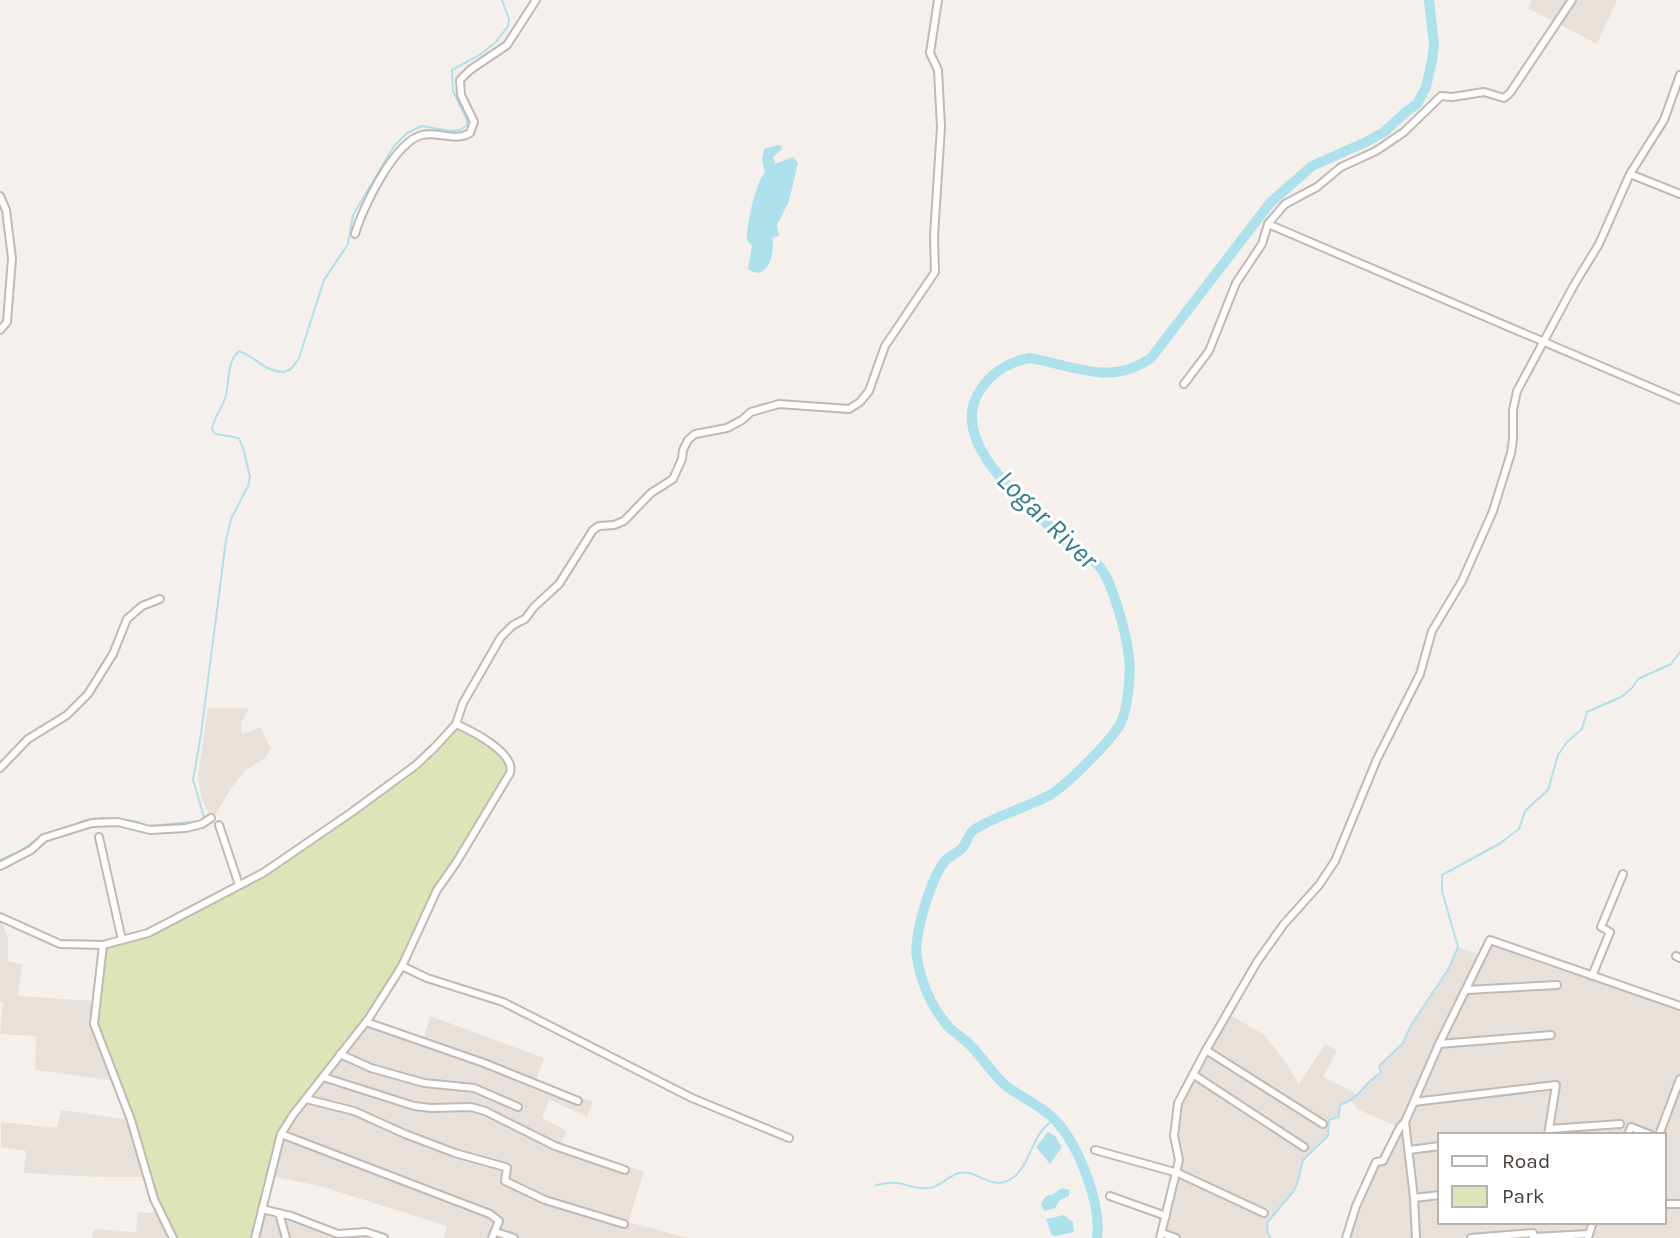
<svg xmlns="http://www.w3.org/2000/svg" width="1680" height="1238" viewBox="0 0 1680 1238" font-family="Karla,sans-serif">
	<rect width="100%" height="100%" fill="#f5f0ec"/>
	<g fill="#e8e0da" fill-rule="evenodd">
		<polygon points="1532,0 1617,0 1597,44 1528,8"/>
		<polygon points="208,708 249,708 241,723 242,735 260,727 271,749 265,758 246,770 231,788 216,814 211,818 202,799 198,776"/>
		<polygon points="0,918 8,938 8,961 22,964 18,996 96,1001 117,1081 35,1070 36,1036 0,1034 3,1003 0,1002"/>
		<path d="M1488,941L1680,1006V1238H1346L1376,1162L1383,1161L1399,1127L1357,1109L1351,1100L1340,1105L1339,1117L1329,1120L1328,1136L1303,1160L1297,1184L1293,1192L1267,1223L1268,1233L1271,1238H1160L1177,1173L1174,1136L1178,1103L1229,1014L1264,1035L1285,1061L1299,1084L1325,1044L1337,1051L1323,1077L1353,1092L1355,1096L1361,1093L1373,1077L1381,1073L1379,1066L1403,1043L1411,1025L1449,968L1458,947L1483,956ZM1440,1135H1664V1222H1440Z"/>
		<polygon points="430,1016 544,1058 536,1081 593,1102 587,1117 549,1099 542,1118 567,1131 561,1143 644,1172 628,1222 688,1238 444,1238 447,1226 320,1186 270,1176 281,1134 369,1018 424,1037"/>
		<polygon points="61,1110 131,1120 147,1177 101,1177 24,1173 26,1151 1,1147 1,1122 57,1128"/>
		<polygon points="262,1209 338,1234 366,1232 384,1238 255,1238"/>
		<polygon points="159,1211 173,1238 92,1238 94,1229 136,1232 138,1212 150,1213"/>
	</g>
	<polygon fill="#dce5b8" points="456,724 497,748 512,767 437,890 402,966 369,1018 281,1134 255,1238 173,1238 159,1211 131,1120 94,1024 103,945 148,933 263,873 416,765"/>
	<g fill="#ade1ec">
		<path d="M778,145L782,146L781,150L773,157L775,164L793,157L798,163L797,167L789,201L777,225L779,236L772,238C776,253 767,283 748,269L752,246L747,240C746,225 756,182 765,172L762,160L764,149Z"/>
		<polygon points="1048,1132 1055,1136 1062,1147 1050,1164 1036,1147"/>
		<polygon points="1062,1188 1069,1190 1069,1196 1060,1200 1055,1208 1044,1211 1041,1204 1046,1196 1052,1195"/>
		<polygon points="1064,1215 1073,1222 1074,1232 1056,1236 1052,1235 1046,1219"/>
	</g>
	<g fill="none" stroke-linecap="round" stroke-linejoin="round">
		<g stroke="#ade1ec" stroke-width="2">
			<path d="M70,827L86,820L102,818L135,821L148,826L201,821L204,817L193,780L201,734L226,540L231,519L248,486L250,477L244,451L239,438L216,434L212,430C213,418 221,410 225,399C230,383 226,362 239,351C257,357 262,371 284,372L291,369L299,358L324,280L348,244L353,215L394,146L407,133L422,126L451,131L460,130L467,125V120L453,91L452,70L481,54L496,42L508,26L509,19L502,0"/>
			<polyline points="0,860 20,851 41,836"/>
			<path d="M876,1185C883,1184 891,1182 898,1183C910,1185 917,1190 930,1188C941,1186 948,1176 959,1173C978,1168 993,1195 1015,1176C1032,1161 1033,1129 1055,1120"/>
			<path d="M1271,1238L1268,1233L1267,1223L1293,1192L1297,1184L1303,1160L1328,1136L1329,1120L1339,1117L1340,1105C1359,1100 1365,1081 1381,1073L1379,1066L1403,1043L1411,1025L1449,968L1458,947L1442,891V875L1499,844L1519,829L1525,811L1548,790L1558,755L1567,742L1582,729L1587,712L1621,697L1632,688L1638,679L1671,664L1680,652"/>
		</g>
		<path stroke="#ade1ec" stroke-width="10" d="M1097,1238C1102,1205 1079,1147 1057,1122C1044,1107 1022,1098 1006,1086C994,1075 984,1060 972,1047C965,1039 954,1033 947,1025C931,1006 921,981 917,958C913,936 931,878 945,861C950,855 959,853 963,847C968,841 968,833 975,829C998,815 1025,808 1048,796C1064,788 1112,740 1120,724C1128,710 1131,673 1129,657C1127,636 1112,580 1099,566C1091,557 1080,554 1071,546C1060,538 1052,528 1042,519C1012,491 951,438 979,392C990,373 1009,362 1029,358C1074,365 1110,387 1151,358L1270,203L1312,166L1366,142L1384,132L1407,111L1417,104L1426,87L1432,61L1434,45L1429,0"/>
		<g stroke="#c3b8b2" stroke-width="10">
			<g id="street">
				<polyline points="1630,174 1680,194"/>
				<polyline points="0,196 6,210 12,258 7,322 0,330"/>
				<polyline points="1268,224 1680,400"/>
				<path d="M355,234C362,209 394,142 422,135C438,131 455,142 470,133L474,122L461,95L460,80L470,70L507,45L536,0"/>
				<polyline points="1184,384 1209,351 1236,283 1262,244 1268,224 1285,204 1317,187 1341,167 1376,151 1404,132 1441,96 1452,97 1484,92 1504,98 1510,93 1572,0"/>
				<polyline points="0,768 28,739 67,715 88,694 113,654 127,619 142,606 160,599"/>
				<polyline points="219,825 239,885"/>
				<polyline points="99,837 122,940"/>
				<polyline points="0,866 31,850 44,838 92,823 118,822 150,830 186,828 202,824 211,818"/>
				<polyline points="0,917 60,944 103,945 148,933 263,873 352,812 416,765 435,747 456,724 463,703 501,637 513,625 525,619 534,607 559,584 593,530 599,526 614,525 624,521 651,493 673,479 682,459 683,450 688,440 695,434 727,428 742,420 751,412 779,404 849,409 860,402 869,391 885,346 935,272 934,236 941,127 938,70 930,53 938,0"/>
				<polyline points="103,945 94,1024 131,1120 154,1199 173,1238"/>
				<polyline points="1676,956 1680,958"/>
				<polyline points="402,966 427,978 503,1002 692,1098 789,1138"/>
				<polyline points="1592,976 1610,932 1601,927 1623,874"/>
				<polyline points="1466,990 1557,985"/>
				<polyline points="366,1022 484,1063 578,1101"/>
				<polyline points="1439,1044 1551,1035"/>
				<polyline points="1206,1050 1323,1124"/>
				<polyline points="340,1054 371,1068 424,1083 474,1088 518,1107"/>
				<polyline points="1194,1075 1304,1147"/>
				<polyline points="323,1077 414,1106 431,1108 471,1107 485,1111 555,1146 625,1170"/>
				<polyline points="306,1099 354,1111 405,1134 455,1153 505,1167 507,1168 505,1181 545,1200 624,1224"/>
				<polyline points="1414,1102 1556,1085 1548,1135"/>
				<polyline points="1405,1122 1414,1198 1416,1238"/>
				<polyline points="1549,1129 1620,1124"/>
				<polyline points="281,1134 490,1214 499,1221 492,1238"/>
				<polyline points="1628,1135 1631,1127 1651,1135"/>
				<polyline points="1659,1135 1680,1079"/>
				<polyline points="1095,1150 1178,1173 1264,1213"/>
				<polyline points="1409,1150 1440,1146"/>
				<polyline points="1110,1196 1166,1216"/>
				<polyline points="1414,1198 1440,1195"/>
				<polyline points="1664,1204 1680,1204"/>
				<polyline points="262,1209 291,1216 338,1234 366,1232 384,1238"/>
				<polyline points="279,1213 286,1238"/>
				<polyline points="496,1232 514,1238"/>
				<polyline points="1162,1233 1176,1238"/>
				<polyline points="1533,1237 1589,1234"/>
				<polyline points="1588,1237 1593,1222"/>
				<path d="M255,1238L281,1134L293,1115L369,1018L402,966L437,890L456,863L510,773C516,753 472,731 456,724"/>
				<polyline points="1160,1238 1179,1160 1174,1136 1178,1103 1206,1050 1257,962 1284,924 1319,885 1335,861 1377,759 1420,674 1432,631 1462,581 1493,511 1511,453 1513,439 1513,410 1517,391 1574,285 1599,244 1630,174 1664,120 1680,75"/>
				<polyline points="1346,1238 1356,1206 1376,1162 1383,1161 1400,1127 1405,1122 1439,1044 1490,940 1680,1006"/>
				<polyline points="1471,1238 1533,1233"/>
			</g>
		</g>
		<use href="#street" stroke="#fff" stroke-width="6"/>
	</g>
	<g text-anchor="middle" stroke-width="6" stroke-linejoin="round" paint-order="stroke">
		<g font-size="28" font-style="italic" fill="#317d8f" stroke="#fff">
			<text transform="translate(1048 519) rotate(44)" y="10">Logar River</text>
		</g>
	</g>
	<rect x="1438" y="1133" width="228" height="91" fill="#ffffff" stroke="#b6b2b0" stroke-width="2"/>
	<rect x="1452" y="1156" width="35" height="10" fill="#ffffff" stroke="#b6b2b0" stroke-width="2"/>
	<text x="1502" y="1168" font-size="21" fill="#493f3a">Road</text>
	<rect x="1452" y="1186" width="35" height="21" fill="#dce5b8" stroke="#b6b2b0" stroke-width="2"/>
	<text x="1502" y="1203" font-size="21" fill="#493f3a">Park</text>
</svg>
